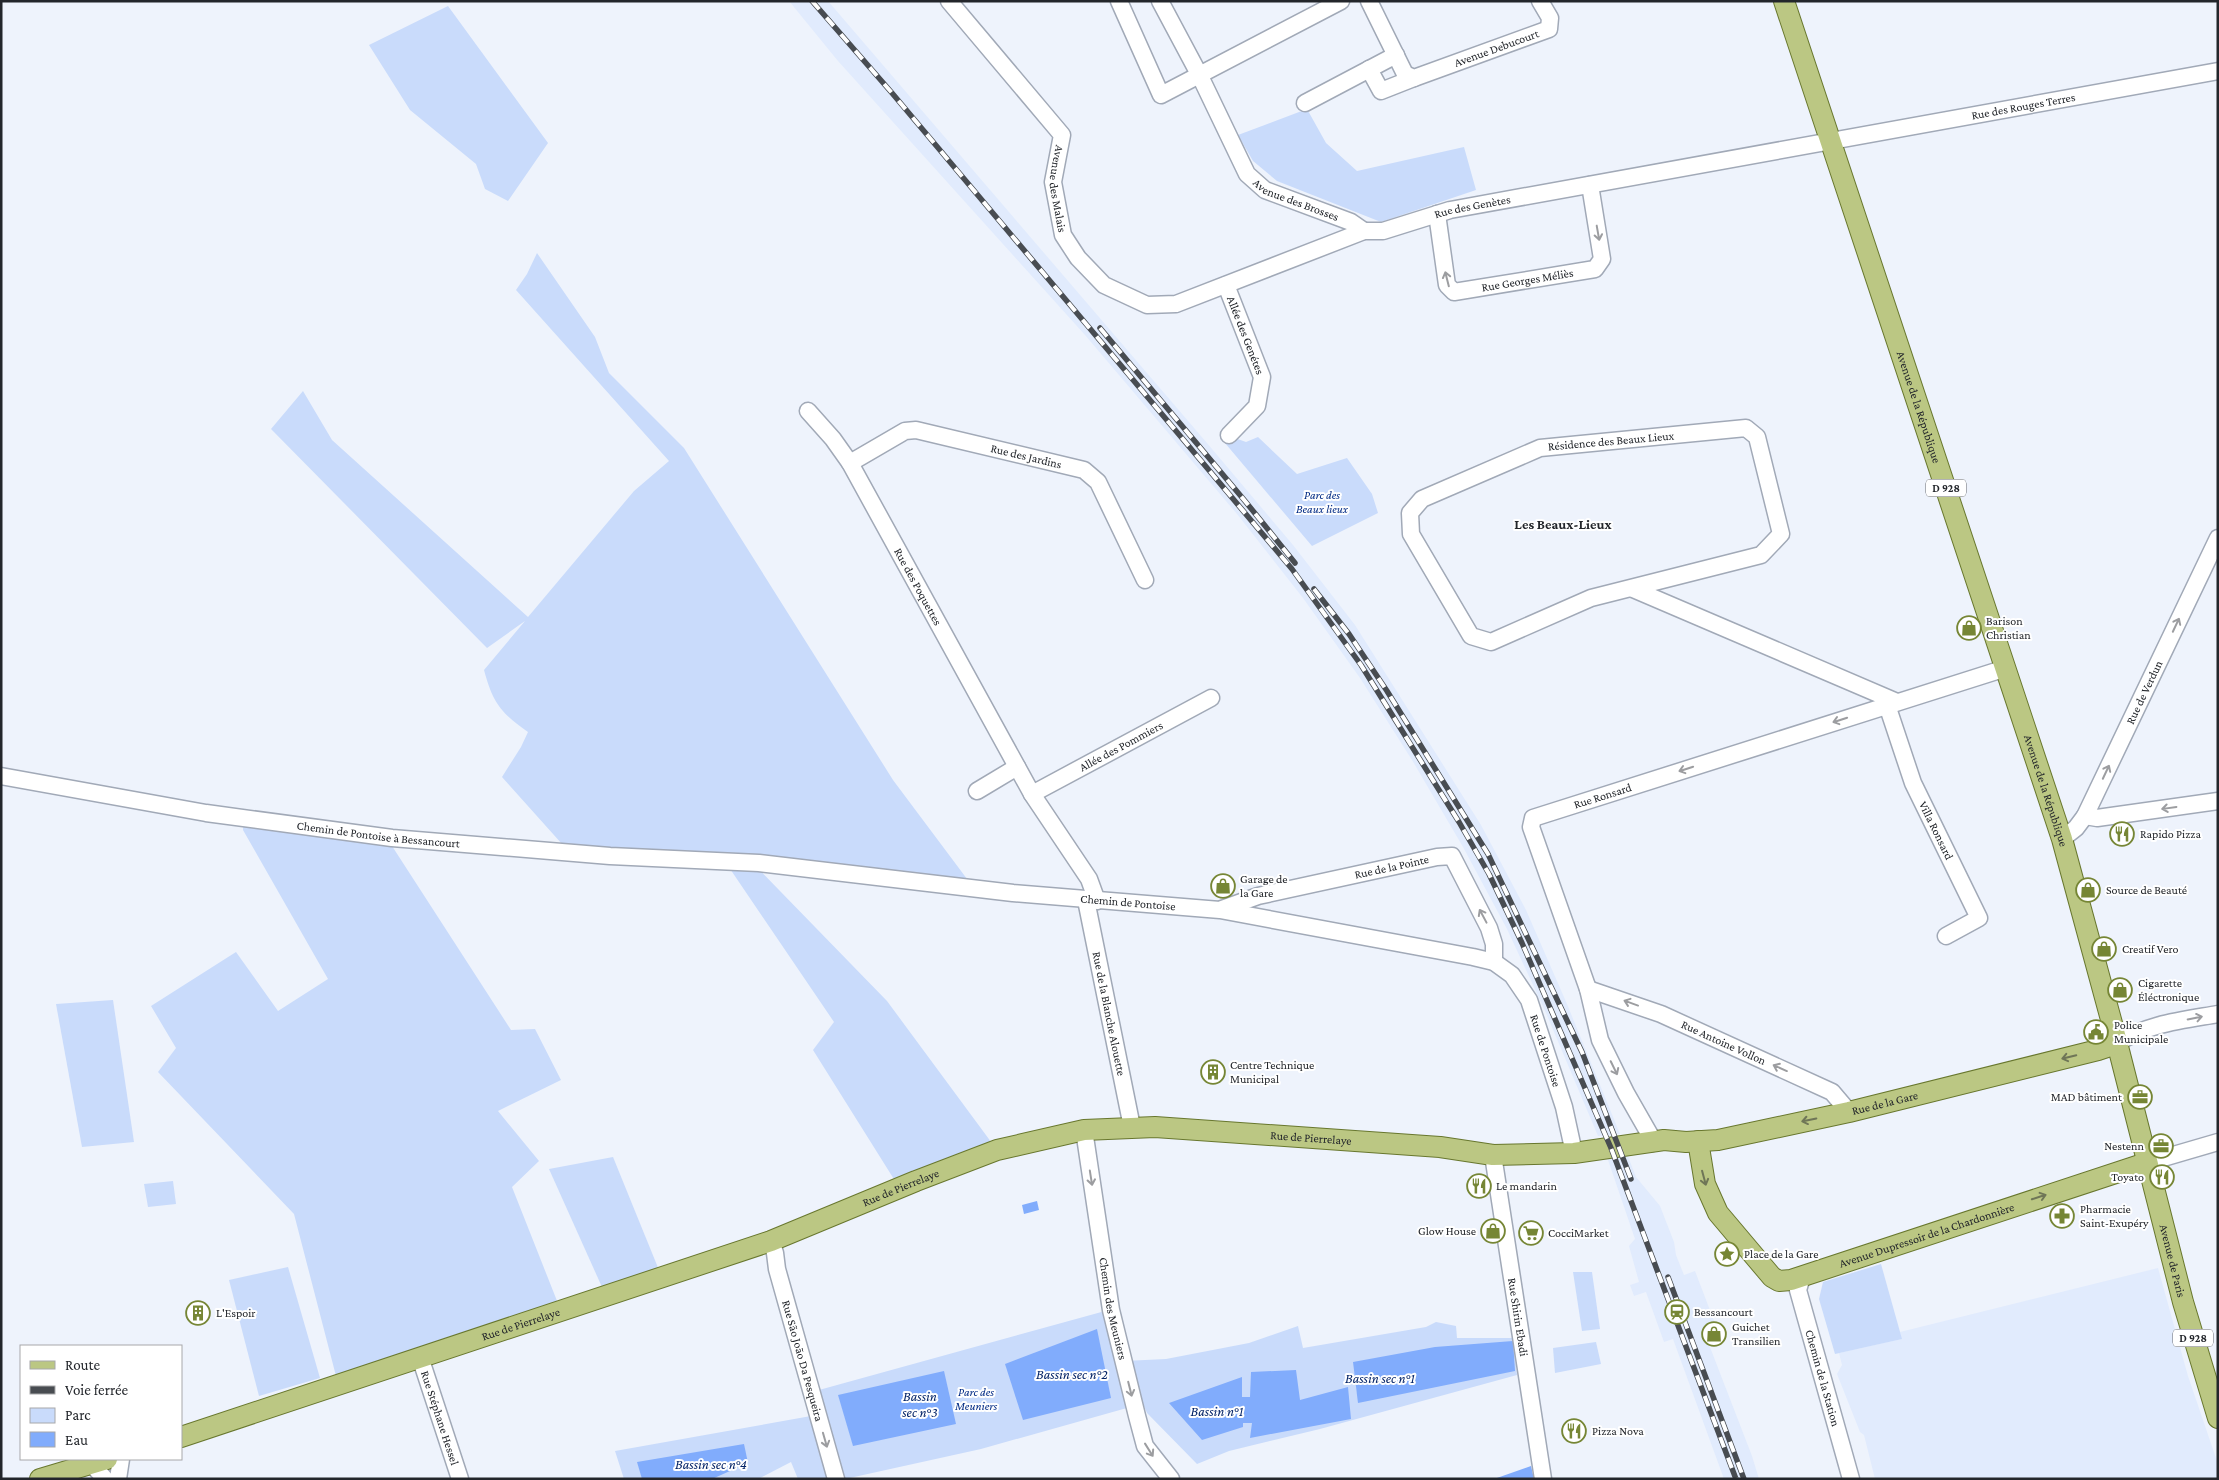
<svg xmlns="http://www.w3.org/2000/svg" width="2219" height="1480" viewBox="0 0 2219 1480" font-family="'Crimson Pro',serif">
	<rect width="100%" height="100%" fill="#eef3fc"/>
	<g fill="#e1ebfd">
		<polygon points="789,1 828,1 1207,443 1293,545 1355,625 1481,825 1526,910 1567,1004 1620,1134 1598,1136 1546,1013 1507,929 1463,847 1412,760 1360,678 1303,598 1237,514 1085,335 838,61"/>
		<polygon points="1627,1154 1636,1177 1660,1206 1674,1242 1676,1255 1684,1275 1695,1271 1716,1326 1722,1324 1726,1335 1708,1342 1752,1456 1759,1479 1724,1479 1673,1339 1664,1342 1646,1292 1634,1296 1630,1285 1639,1282 1629,1246 1635,1239 1607,1157"/>
		<polygon points="2158,1268 2188,1376 2218,1464 2218,1479 1875,1479 1864,1435 1860,1432 1837,1374 1842,1365 1839,1353 1901,1339 1900,1332"/>
	</g>
	<g fill="#c9dbfb">
		<polygon points="448,6 548,143 508,201 485,189 476,164 410,110 369,45"/>
		<polygon points="1307,109 1326,143 1357,171 1464,147 1476,190 1381,222 1277,181 1253,161 1238,135"/>
		<path d="M537,253L595,337L609,373L684,448L893,780L973,887L748,858L887,1001L997,1150L902,1192L813,1050L834,1022L722,857L561,848L562,844L502,777L521,747L528,732C500,712 493,703 484,670L525,621L487,648L271,429L303,391L332,440L528,617L634,491L669,461L516,290L527,274Z"/>
		<polygon points="1232,437 1246,442 1258,437 1297,474 1347,458 1372,494 1378,513 1312,546 1225,443"/>
		<polygon points="244,814 393,832 392,846 511,1030 535,1029 561,1080 498,1111 539,1161 512,1187 561,1311 336,1376 294,1214 158,1072 176,1048 151,1006 236,952 278,1011 328,979 243,830"/>
		<polygon points="113,1000 134,1142 82,1147 56,1004"/>
		<polygon points="613,1157 661,1275 606,1296 549,1169"/>
		<polygon points="173,1181 176,1204 148,1207 144,1184"/>
		<polygon points="1881,1264 1902,1339 1835,1354 1819,1299 1823,1282"/>
		<polygon points="288,1267 320,1378 259,1396 229,1280"/>
		<polygon points="1573,1272 1592,1272 1600,1329 1582,1331"/>
		<polygon points="1116,1308 1124,1361 1166,1359 1249,1343 1298,1326 1303,1348 1426,1327 1436,1322 1456,1326 1457,1338 1513,1338 1517,1375 1320,1429 1229,1451 1197,1464 1147,1413 1125,1364 1134,1406 981,1449 845,1479 819,1390"/>
		<polygon points="1596,1342 1601,1364 1555,1373 1553,1348"/>
		<polygon points="811,1416 831,1479 798,1479 791,1462 758,1479 624,1479 615,1451"/>
	</g>
	<g fill="#81acfc">
		<polygon points="1037,1201 1039,1210 1024,1214 1022,1205"/>
		<polygon points="1097,1329 1111,1398 1023,1420 1005,1364"/>
		<polygon points="1513,1341 1515,1371 1358,1403 1353,1362 1435,1347"/>
		<polygon points="1296,1370 1300,1400 1348,1387 1351,1419 1250,1438 1252,1423 1243,1423 1243,1427 1202,1440 1169,1403 1242,1377 1242,1397 1250,1397 1251,1372"/>
		<polygon points="944,1371 956,1424 853,1446 838,1395"/>
		<polygon points="744,1444 748,1463 712,1479 642,1479 637,1462"/>
		<polygon points="1531,1466 1534,1479 1494,1479"/>
	</g>
	<g fill="none" stroke-linecap="round" stroke-linejoin="round">
		<g stroke="#a1a9b7" stroke-width="19">
			<g id="minor">
				<path id="s1" d="M949,1L1062,135L1053,182L1063,235L1078,258L1104,285L1147,305L1176,304L1364,231H1383L1450,210L2218,71"/>
				<polyline points="1119,1 1161,95 1341,1"/>
				<path id="s2" d="M1160,1L1200,76L1247,174L1265,190L1351,222L1364,231"/>
				<path id="s3" d="M1369,1L1405,74L1414,78L1549,29L1550,18L1540,1"/>
				<polyline points="1369,69 1381,91 1414,78"/>
				<polyline points="1305,103 1396,55"/>
				<path id="s4" d="M1437,214L1447,285L1454,292L1595,269L1602,259L1590,185"/>
				<path id="s5" d="M1226,285L1262,377L1257,406L1229,435"/>
				<path id="s6" d="M808,411L833,439L850,463L1032,794L1089,879L1097,901"/>
				<polygon points="1746,428 1757,437 1781,534 1761,555 1591,598 1491,642 1471,636 1411,534 1410,513 1422,499 1540,448"/>
				<path id="s7" d="M850,463L905,431L916,430L1084,470L1098,482L1145,580"/>
				<polyline points="1633,589 1897,702"/>
				<path id="s8" d="M1887,705L1913,783L1979,918L1946,936"/>
				<path id="s9" d="M1,776L206,813L392,838L610,856L759,863L1013,893L1220,910L1473,957L1494,962L1512,975L1529,1000L1564,1107L1574,1153"/>
				<polyline points="977,791 1017,767"/>
				<path id="s10" d="M1032,794L1211,698"/>
				<polyline points="2085,816 2097,818 2218,801"/>
				<path id="s11" d="M2062,839L2076,828L2085,816L2218,538"/>
				<path id="s12" d="M1086,900L1132,1127"/>
				<path id="s13" d="M1222,909L1258,896L1437,857L1452,856L1489,928L1494,944V962"/>
				<path id="s14" d="M1588,989L1661,1014L1832,1092L1849,1112"/>
				<path d="M2116,1044C2145,1024 2184,1020 2218,1014"/>
				<path id="s15" d="M1084,1130L1111,1310L1137,1416L1145,1446L1171,1479"/>
				<path id="s16" d="M1652,1143L1650,1135L1626,1093L1600,1040L1588,989L1531,827L1533,818L2006,668"/>
				<path id="s17" d="M1493,1155L1543,1479"/>
				<polyline points="2146,1163 2218,1142"/>
				<path id="s18" d="M771,1241L775,1253L777,1269L836,1479"/>
				<path id="s19" d="M1802,1277L1798,1290L1851,1479"/>
				<path id="s20" d="M420,1357L460,1479"/>
				<polyline points="91,1463 105,1479"/>
				<polyline points="118,1479 121,1459"/>
			</g>
		</g>
		<g stroke="#68772e" stroke-width="22">
			<g id="major">
				<path id="s21" d="M1784,1L2062,839L2113,1027L2183,1302L2218,1418"/>
				<path id="s22" d="M1698,1141L1705,1184L1718,1213L1772,1277L1779,1281L1791,1280L2146,1163"/>
				<path id="s23" d="M181,1437L771,1241L916,1181L997,1150L1084,1130L1155,1127L1440,1147L1493,1155L1574,1153L1664,1140L1686,1142L1718,1140L1849,1112L2098,1050L2116,1044"/>
				<polyline points="40,1479 107,1459"/>
			</g>
		</g>
		<use href="#minor" stroke="#fff" stroke-width="16"/>
		<use href="#major" stroke="#bbc783" stroke-width="20"/>
		<g stroke="#484c51" stroke-width="5.5">
			<g id="rail">
				<polyline points="812,1 892,93 1292,569 1361,665 1459,822 1489,874 1522,943 1611,1148 1736,1479"/>
				<polyline points="1100,328 1245,501 1295,563"/>
				<polyline points="1314,589 1349,634 1387,691 1488,854 1582,1052 1631,1179"/>
				<polyline points="1668,1277 1744,1479"/>
			</g>
		</g>
		<use href="#rail" stroke="#fff" stroke-width="4" stroke-dasharray="11" stroke-linecap="butt"/>
	</g>
	<defs><path id="oneway-shaft" d="M-6 0H5M1.5-3L5.5 0L1.5 3" fill="none" stroke-width="1.6" stroke-linecap="round" stroke-linejoin="round" transform="scale(1.25)"/></defs>
	<g stroke="#9c9da0">
		<use href="#oneway-shaft" transform="translate(1598 233) rotate(80)"/>
		<use href="#oneway-shaft" transform="translate(1447 279) rotate(-104)"/>
		<use href="#oneway-shaft" transform="translate(2176 625) rotate(-65)"/>
		<use href="#oneway-shaft" transform="translate(1840 720) rotate(162)"/>
		<use href="#oneway-shaft" transform="translate(1686 769) rotate(162)"/>
		<use href="#oneway-shaft" transform="translate(2106 772) rotate(-65)"/>
		<use href="#oneway-shaft" transform="translate(2169 808) rotate(172)"/>
		<use href="#oneway-shaft" transform="translate(1483 916) rotate(-118)"/>
		<use href="#oneway-shaft" transform="translate(1631 1003) rotate(-160)"/>
		<use href="#oneway-shaft" transform="translate(2195 1018) rotate(-11)"/>
		<use href="#oneway-shaft" transform="translate(1614 1068) rotate(64)"/>
		<use href="#oneway-shaft" transform="translate(1780 1068) rotate(-156)"/>
		<use href="#oneway-shaft" transform="translate(1091 1178) rotate(81)"/>
		<use href="#oneway-shaft" transform="translate(1130 1389) rotate(76)"/>
		<use href="#oneway-shaft" transform="translate(825 1440) rotate(74)"/>
		<use href="#oneway-shaft" transform="translate(1149 1450) rotate(58)"/>
	</g>
	<g stroke="#6f7657">
		<use href="#oneway-shaft" transform="translate(2069 1057) rotate(166)"/>
		<use href="#oneway-shaft" transform="translate(1809 1120) rotate(168)"/>
		<use href="#oneway-shaft" transform="translate(1704 1178) rotate(75)"/>
		<use href="#oneway-shaft" transform="translate(2039 1197) rotate(-18)"/>
	</g>
	<defs>
		<g id="shop-ring" transform="scale(1.25)"><circle r="9.5" fill="#fff" stroke="#768635" stroke-width="1.5"/><path d="M-5-2.5h2.3a2.7 3.5 0 0 1 5.4 0H5L5.5 6h-11ZM-1.5-2.5h3a1.5 2.3 0 0 0-3 0Z" fill="#768635"/></g>
		<g id="restaurant-ring" transform="scale(1.25)"><circle r="9.5" fill="#fff" stroke="#768635" stroke-width="1.5"/><path d="M-5-6h1v4h1v-4h1v4h1v-4h1v5L-1.5 .5V6h-2V.5L-5-1ZM5-6V6H3V1.5H1.5Q1.5-4 5-6Z" fill="#768635"/></g>
		<g id="civic-ring" transform="scale(1.25)"><circle r="9.5" fill="#fff" stroke="#768635" stroke-width="1.5"/><path d="M-.6-6.5H3V-4.5H.6V-3L4-1V1h2V6H-6V1h2V-1L-.6-3ZM-1.2 2.5V6h2.4V2.5Z" fill="#768635"/></g>
		<g id="building-ring" transform="scale(1.25)"><circle r="9.5" fill="#fff" stroke="#768635" stroke-width="1.5"/><path d="M-4-6H4V6H1V3H-1V6H-4ZM-2.5-4.3h1.7v1.8h-1.7ZM.8-4.3h1.7v1.8H.8ZM-2.5-1h1.7V.8h-1.7ZM.8-1h1.7V.8H.8Z" fill="#768635"/></g>
		<g id="office-ring" transform="scale(1.25)"><circle r="9.5" fill="#fff" stroke="#768635" stroke-width="1.5"/><path d="M-6-3h4V-5.5h4V-3h4V5H-6ZM-1-4.5V-3h2v-1.5ZM-6 0V1H6V0Z" fill="#768635"/></g>
		<g id="pharmacy-ring" transform="scale(1.25)"><circle r="9.5" fill="#fff" stroke="#768635" stroke-width="1.5"/><path d="M-2-6h4v4h4v4h-4v4h-4v-4h-4v-4h4Z" fill="#768635"/></g>
		<g id="supermarket-ring" transform="scale(1.25)"><circle r="9.5" fill="#fff" stroke="#768635" stroke-width="1.5"/><path d="M-6-5.5h2.5l.6 2H6L4.5 2H-2.5L-4.4-4H-6ZM-1.5 3.2a1.3 1.3 0 1 0 .1 0ZM3 3.2a1.3 1.3 0 1 0 .1 0Z" fill="#768635"/></g>
		<g id="sight-ring" transform="scale(1.25)"><circle r="9.5" fill="#fff" stroke="#768635" stroke-width="1.5"/><path d="M0-6L1.8-2.2L6-1.7L2.9 1.2L3.7 5.4L0 3.3L-3.7 5.4L-2.9 1.2L-6-1.7L-1.8-2.2Z" fill="#768635"/></g>
		<g id="station-ring" transform="scale(1.25)"><circle r="9.5" fill="#fff" stroke="#768635" stroke-width="1.5"/><path d="M-3-6H3Q5-6 5-4V2Q5 4 3 4L4.5 6H3L1.5 4h-3L-3 6H-4.5L-3 4Q-5 4-5 2V-4Q-5-6-3-6ZM-3.5-4v3h7v-3ZM-3.5 1v1.5H-2V1ZM2 1v1.5H3.5V1Z" fill="#768635"/></g>
	</defs>
	<g fill-rule="evenodd">
		<use href="#shop-ring" x="1969" y="628"/>
		<use href="#restaurant-ring" x="2122" y="834"/>
		<use href="#shop-ring" x="1223" y="886"/>
		<use href="#shop-ring" x="2088" y="890"/>
		<use href="#shop-ring" x="2104" y="949"/>
		<use href="#shop-ring" x="2120" y="990"/>
		<use href="#civic-ring" x="2096" y="1032"/>
		<use href="#building-ring" x="1213" y="1072"/>
		<use href="#office-ring" x="2140" y="1097"/>
		<use href="#office-ring" x="2161" y="1146"/>
		<use href="#restaurant-ring" x="2162" y="1177"/>
		<use href="#restaurant-ring" x="1479" y="1186"/>
		<use href="#pharmacy-ring" x="2062" y="1216"/>
		<use href="#shop-ring" x="1493" y="1231"/>
		<use href="#supermarket-ring" x="1531" y="1233"/>
		<use href="#sight-ring" x="1727" y="1254"/>
		<use href="#station-ring" x="1677" y="1312"/>
		<use href="#building-ring" x="198" y="1313"/>
		<use href="#shop-ring" x="1714" y="1334"/>
		<use href="#restaurant-ring" x="1574" y="1431"/>
	</g>
	<g text-anchor="middle" stroke-width="4" stroke-linejoin="round" paint-order="stroke">
		<g fill="#fff" stroke="#65676b" stroke-width="1">
			<rect x="1926" y="479.5" width="40" height="17" rx="4"/>
			<rect x="2173" y="1329.5" width="40" height="17" rx="4"/>
		</g>
		<g font-size="11" font-weight="bold" fill="#23262b">
			<text x="1946" y="492">D 928</text>
			<text x="2193" y="1342">D 928</text>
		</g>
		<g font-size="12" fill="#23262b" stroke="#fff">
			<text dy="4" stroke="none"><textPath href="#s3" startOffset="179">Avenue Debucourt</textPath></text>
			<text dy="4" stroke="none"><textPath href="#s1" startOffset="1292">Rue des Rouges Terres</textPath></text>
			<text dy="4" stroke="none"><textPath href="#s1" startOffset="230">Avenue des Malais</textPath></text>
			<text dy="4" stroke="none"><textPath href="#s2" startOffset="250">Avenue des Brosses</textPath></text>
			<text dy="4" stroke="none"><textPath href="#s1" startOffset="732">Rue des Genètes</textPath></text>
			<text dy="4" stroke="none"><textPath href="#s4" startOffset="156">Rue Georges Méliès</textPath></text>
			<text dy="4" stroke="none"><textPath href="#s5" startOffset="54">Allée des Genétes</textPath></text>
			<text dy="4" stroke="none"><textPath href="#s21" startOffset="428">Avenue de la République</textPath></text>
			<text transform="translate(1611 441) rotate(-5)" y="4">Résidence des Beaux Lieux</text>
			<text dy="4" stroke="none"><textPath href="#s7" startOffset="188">Rue des Jardins</textPath></text>
			<text dy="4" stroke="none"><textPath href="#s6" startOffset="208">Rue des Poquettes</textPath></text>
			<text dy="4" stroke="none"><textPath href="#s11" startOffset="170">Rue de Verdun</textPath></text>
			<text dy="4" stroke="none"><textPath href="#s10" startOffset="101">Allée des Pommiers</textPath></text>
			<text dy="4" stroke="none"><textPath href="#s21" startOffset="832">Avenue de la République</textPath></text>
			<text dy="4" stroke="none"><textPath href="#s16" startOffset="422">Rue Ronsard</textPath></text>
			<text dy="4" stroke="none"><textPath href="#s8" startOffset="135">Villa Ronsard</textPath></text>
			<text dy="4" stroke="none"><textPath href="#s9" startOffset="382">Chemin de Pontoise à Bessancourt</textPath></text>
			<text dy="4" stroke="none"><textPath href="#s13" startOffset="175">Rue de la Pointe</textPath></text>
			<text dy="4" stroke="none"><textPath href="#s9" startOffset="1135">Chemin de Pontoise</textPath></text>
			<text dy="4" stroke="none"><textPath href="#s12" startOffset="116">Rue de la Blanche Alouette</textPath></text>
			<text dy="4" stroke="none"><textPath href="#s14" startOffset="146">Rue Antoine Vollon</textPath></text>
			<text dy="4" stroke="none"><textPath href="#s9" startOffset="1612">Rue de Pontoise</textPath></text>
			<text dy="4" stroke="none"><textPath href="#s23" startOffset="1762">Rue de la Gare</textPath></text>
			<text dy="4" stroke="none"><textPath href="#s23" startOffset="1182">Rue de Pierrelaye</textPath></text>
			<text dy="4" stroke="none"><textPath href="#s23" startOffset="762">Rue de Pierrelaye</textPath></text>
			<text dy="4" stroke="none"><textPath href="#s22" startOffset="322">Avenue Dupressoir de la Chardonnière</textPath></text>
			<text dy="4" stroke="none"><textPath href="#s21" startOffset="1319">Avenue de Paris</textPath></text>
			<text dy="4" stroke="none"><textPath href="#s15" startOffset="181">Chemin des Meuniers</textPath></text>
			<text dy="4" stroke="none"><textPath href="#s17" startOffset="164">Rue Shirin Ebadi</textPath></text>
			<text dy="4" stroke="none"><textPath href="#s23" startOffset="358">Rue de Pierrelaye</textPath></text>
			<text dy="4" stroke="none"><textPath href="#s18" startOffset="124">Rue São João Da Pesqueira</textPath></text>
			<text dy="4" stroke="none"><textPath href="#s19" startOffset="105">Chemin de la Station</textPath></text>
			<text dy="4" stroke="none"><textPath href="#s20" startOffset="64">Rue Stéphane Hessel</textPath></text>
		</g>
		<g font-size="12" font-style="italic" fill="#002a84" stroke="#fff">
			<text x="1322" y="499">Parc des<tspan x="1322" dy="14">Beaux lieux</tspan></text>
			<text x="976" y="1396">Parc des<tspan x="976" dy="14">Meuniers</tspan></text>
		</g>
		<g font-size="12" fill="#23262b" stroke="#fff" text-anchor="start">
			<text x="1986" y="625">Barison<tspan x="1986" dy="14">Christian</tspan></text>
			<text x="2140" y="838">Rapido Pizza</text>
			<text x="1240" y="883">Garage de<tspan x="1240" dy="14">la Gare</tspan></text>
			<text x="2106" y="894">Source de Beauté</text>
			<text x="2122" y="953">Creatif Vero</text>
			<text x="2138" y="987">Cigarette<tspan x="2138" dy="14">Éléctronique</tspan></text>
			<text x="2114" y="1029">Police<tspan x="2114" dy="14">Municipale</tspan></text>
			<text x="1230" y="1069">Centre Technique<tspan x="1230" dy="14">Municipal</tspan></text>
			<text x="2122" y="1101" text-anchor="end">MAD bâtiment</text>
			<text x="2144" y="1150" text-anchor="end">Nestenn</text>
			<text x="2144" y="1181" text-anchor="end">Toyato</text>
			<text x="1496" y="1190">Le mandarin</text>
			<text x="2080" y="1213">Pharmacie<tspan x="2080" dy="14">Saint-Exupéry</tspan></text>
			<text x="1476" y="1235" text-anchor="end">Glow House</text>
			<text x="1548" y="1237">CocciMarket</text>
			<text x="1744" y="1258">Place de la Gare</text>
			<text x="1694" y="1316">Bessancourt</text>
			<text x="216" y="1317">L'Espoir</text>
			<text x="1732" y="1331">Guichet<tspan x="1732" dy="14">Transilien</tspan></text>
			<text x="1592" y="1435">Pizza Nova</text>
		</g>
		<g font-size="14" font-weight="bold" fill="#23262b" stroke="#fff">
			<text x="1563" y="529">Les Beaux-Lieux</text>
		</g>
		<g font-size="14" font-style="italic" fill="#022266" stroke="#fff">
			<text x="1072" y="1379">Bassin sec n°2</text>
			<text x="1380" y="1383">Bassin sec n°1</text>
			<text x="920" y="1401">Bassin<tspan x="920" dy="16">sec n°3</tspan></text>
			<text x="1217" y="1416">Bassin n°1</text>
			<text x="711" y="1469">Bassin sec n°4</text>
		</g>
	</g>
	<rect width="2219" height="1480" fill="none" stroke="#23262b" stroke-width="5"/>
	<rect x="20" y="1345" width="162" height="115" fill="#ffffff" stroke="#a7a8aa"/>
	<rect x="30" y="1361" width="25" height="8" fill="#bbc783" stroke="#a7a8aa"/>
	<text x="65" y="1370" font-size="15" fill="#23262b">Route</text>
	<rect x="30" y="1386" width="25" height="8" fill="#484c51" stroke="#a7a8aa"/>
	<text x="65" y="1395" font-size="15" fill="#23262b">Voie ferrée</text>
	<rect x="30" y="1408" width="25" height="15" fill="#c9dbfb" stroke="#a7a8aa"/>
	<text x="65" y="1420" font-size="15" fill="#23262b">Parc</text>
	<rect x="30" y="1432" width="25" height="15" fill="#81acfc" stroke="#a7a8aa"/>
	<text x="65" y="1445" font-size="15" fill="#23262b">Eau</text>
</svg>
